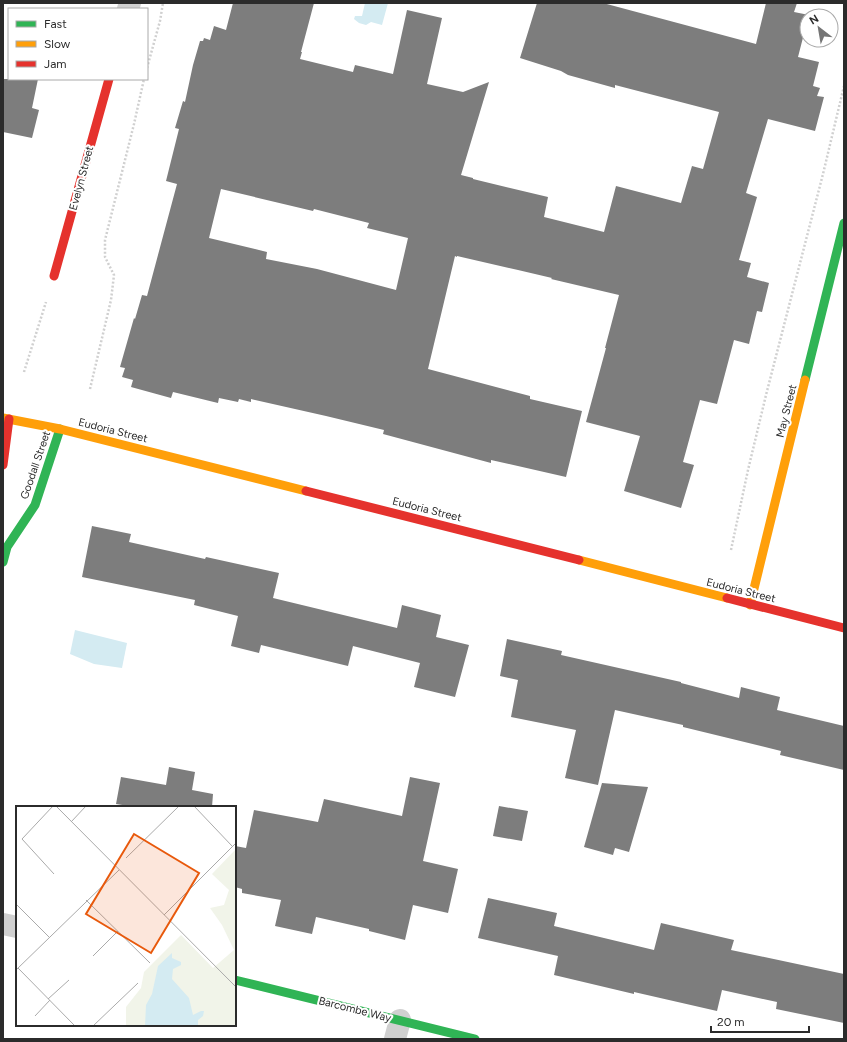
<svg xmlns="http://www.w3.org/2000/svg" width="847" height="1042" viewBox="0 0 847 1042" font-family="Figtree,sans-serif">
	<rect width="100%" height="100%" fill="#fff"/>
	<g fill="#d4ebf2">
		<polygon points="365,3 388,3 382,25 371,22 366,25 359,23 354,19 355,16 362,16"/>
		<polygon points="75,630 127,643 122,668 94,664 70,654"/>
	</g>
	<g fill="#7d7d7d" fill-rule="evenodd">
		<path d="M233,3H314L301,52H302L300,59L353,72L355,65L393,74L407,10L442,18L427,84L463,92L489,82L461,175L473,178V179L548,197L544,217L604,232L616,186L681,203L692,166L703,169L719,112L615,85V88L568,75L561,71L520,58L537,3H603L756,44L766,3H797L794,12L809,15V16H807V22L798,57L819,62L813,86L820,88L817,96L824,97L815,131L768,119L746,193L757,197L739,260L751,263L747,277L769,283L762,312L757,311L749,344L734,340L717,404L700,400L683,462L694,465L681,508L624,491L640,436L586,422L606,348H605L619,295L551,279L552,278L518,270L457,256V257L455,256L428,369L530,396V399L582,411L566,477L491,460V463L383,434L384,430L326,416L251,399V402L239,399L238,402L219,398L218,403L173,392L171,398L131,387L133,380L122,377L125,368L120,367L134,318L135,319L142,295L147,296L177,184L166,181L179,129L175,128L183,101L185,102L193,65L200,41H203L204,38L210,40L214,26L226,30ZM221,189L313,211L314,209L369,223L367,228L408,238L396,290L317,269L266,259L267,252L209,238Z"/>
		<polygon points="3,79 38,79 32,108 39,110 32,138 3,132"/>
		<polygon points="92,526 131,534 129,542 205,559 206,557 279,573 273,598 397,628 402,605 441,615 436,637 469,645 455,697 414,687 420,663 353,646 348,666 261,645 259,653 231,646 238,616 194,605 195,600 82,577"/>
		<polygon points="507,639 562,651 561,655 681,682 681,683 739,698 741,687 780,697 777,710 844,726 844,770 780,755 781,751 683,727 683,725 615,710 598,785 565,778 576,730 511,717 518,680 500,676"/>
		<polygon points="169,767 195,772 192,790 213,794 212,807 135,807 116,804 121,777 166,785"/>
		<polygon points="410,777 440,783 423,861 458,869 448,913 413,905 405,940 369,931 369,929 316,917 312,934 275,926 281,900 242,893 242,889 235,887 235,846 246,848 254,810 318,822 324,799 402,816"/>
		<polygon points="602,783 648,787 629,852 615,848 613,855 584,847"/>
		<polygon points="499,806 528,811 522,841 493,836"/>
		<polygon points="488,898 557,913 554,926 654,950 661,923 734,940 731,950 844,974 844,1023 776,1009 777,1002 722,990 717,1011 634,992 634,994 554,975 558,956 478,938"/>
	</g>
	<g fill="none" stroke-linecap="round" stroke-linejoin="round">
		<g stroke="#d0d0d0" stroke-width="2.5" stroke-dasharray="2 2" stroke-linecap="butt">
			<polyline points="147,68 160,21 163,3"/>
			<polyline points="24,372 46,302"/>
			<polyline points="90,389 111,300 114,275 105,257 105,240 134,124 144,79"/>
			<polyline points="731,550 748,470 766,395 823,174 844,86"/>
		</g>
		<g stroke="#d0d0d0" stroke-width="22">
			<polyline points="128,9 130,3"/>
			<polyline points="3,924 17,927"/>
			<polyline points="395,1039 400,1020"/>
		</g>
		<g stroke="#30b455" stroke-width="9">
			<polyline points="805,380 844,223"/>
			<polyline points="3,562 7,547 35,505 60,429"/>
			<polyline points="235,980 475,1039"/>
		</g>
		<g stroke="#ff9f0a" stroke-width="9">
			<polyline points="3,418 60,429 306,491"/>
			<polyline points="579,560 727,598"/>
			<polyline points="750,605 805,380"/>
		</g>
		<g stroke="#e5322d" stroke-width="9">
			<polyline points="54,276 109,79"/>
			<polyline points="3,465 9,419"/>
			<polyline points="306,491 579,560"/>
			<polyline points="727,598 844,628"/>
		</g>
	</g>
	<g text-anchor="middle" stroke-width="4" stroke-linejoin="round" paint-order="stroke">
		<g font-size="11" fill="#2b2b2b" stroke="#fff">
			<text transform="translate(81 178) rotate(-75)" y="4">Evelyn Street</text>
			<text transform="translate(786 411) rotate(-76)" y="4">May Street</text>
			<text transform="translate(113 430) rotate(14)" y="4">Eudoria Street</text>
			<text transform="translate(35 465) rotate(-71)" y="4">Goodall Street</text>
			<text transform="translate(427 509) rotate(14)" y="4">Eudoria Street</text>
			<text transform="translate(741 590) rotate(14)" y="4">Eudoria Street</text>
			<text transform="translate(355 1009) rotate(14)" y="4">Barcombe Way</text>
		</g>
	</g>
	<g transform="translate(16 806)">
		<rect width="220" height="220" fill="#fff"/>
		<path d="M220,43V220H110V201L125,182L128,166L165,129L197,162L218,144L206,119L194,102L208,99L213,84L196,68Z" fill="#f1f4e9"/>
		<path d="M156,147V152L165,156V159L157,163L156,173L173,192L177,209L185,205H188L187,210L182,214V220H129L130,199L136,188L142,160Z" fill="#d4ebf2"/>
		<path fill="none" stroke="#aaa" stroke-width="1" d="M37,0L6,33L38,68M40,0L220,181M178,0L216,40M55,16L70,0M110,52L163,0M70,94L134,157M0,98L33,131M148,109L220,37M77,150L102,125M2,162L59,220M0,164L103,64M32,193L53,174M19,210L34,194M77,220L122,177"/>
		<path fill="#e8590c" fill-opacity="0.15" stroke="#e8590c" stroke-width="2" d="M118,28L183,67L135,147L70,108Z"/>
		<rect width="220" height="220" fill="none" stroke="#2b2b2b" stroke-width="2"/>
	</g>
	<rect width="847" height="1042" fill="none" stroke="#2b2b2b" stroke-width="8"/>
	<rect x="8" y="8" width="140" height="72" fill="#ffffff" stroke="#aaaaaa"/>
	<rect x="16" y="21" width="20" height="6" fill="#30b455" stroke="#aaaaaa"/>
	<text x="44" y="28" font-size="12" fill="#2b2b2b">Fast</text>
	<rect x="16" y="41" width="20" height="6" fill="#ff9f0a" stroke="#aaaaaa"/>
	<text x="44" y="48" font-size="12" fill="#2b2b2b">Slow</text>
	<rect x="16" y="61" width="20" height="6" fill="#e5322d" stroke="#aaaaaa"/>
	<text x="44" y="68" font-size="12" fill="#2b2b2b">Jam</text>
	<g transform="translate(819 28) rotate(329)"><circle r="19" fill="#ffffff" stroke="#aaaaaa"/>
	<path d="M0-3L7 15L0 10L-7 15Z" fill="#757575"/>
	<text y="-6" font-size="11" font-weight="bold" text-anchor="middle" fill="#2b2b2b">N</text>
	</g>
	<path d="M711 1026v6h98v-6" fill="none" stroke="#2b2b2b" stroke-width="2"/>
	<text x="717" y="1026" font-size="12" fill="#2b2b2b" stroke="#ffffff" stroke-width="3" paint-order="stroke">20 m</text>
</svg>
